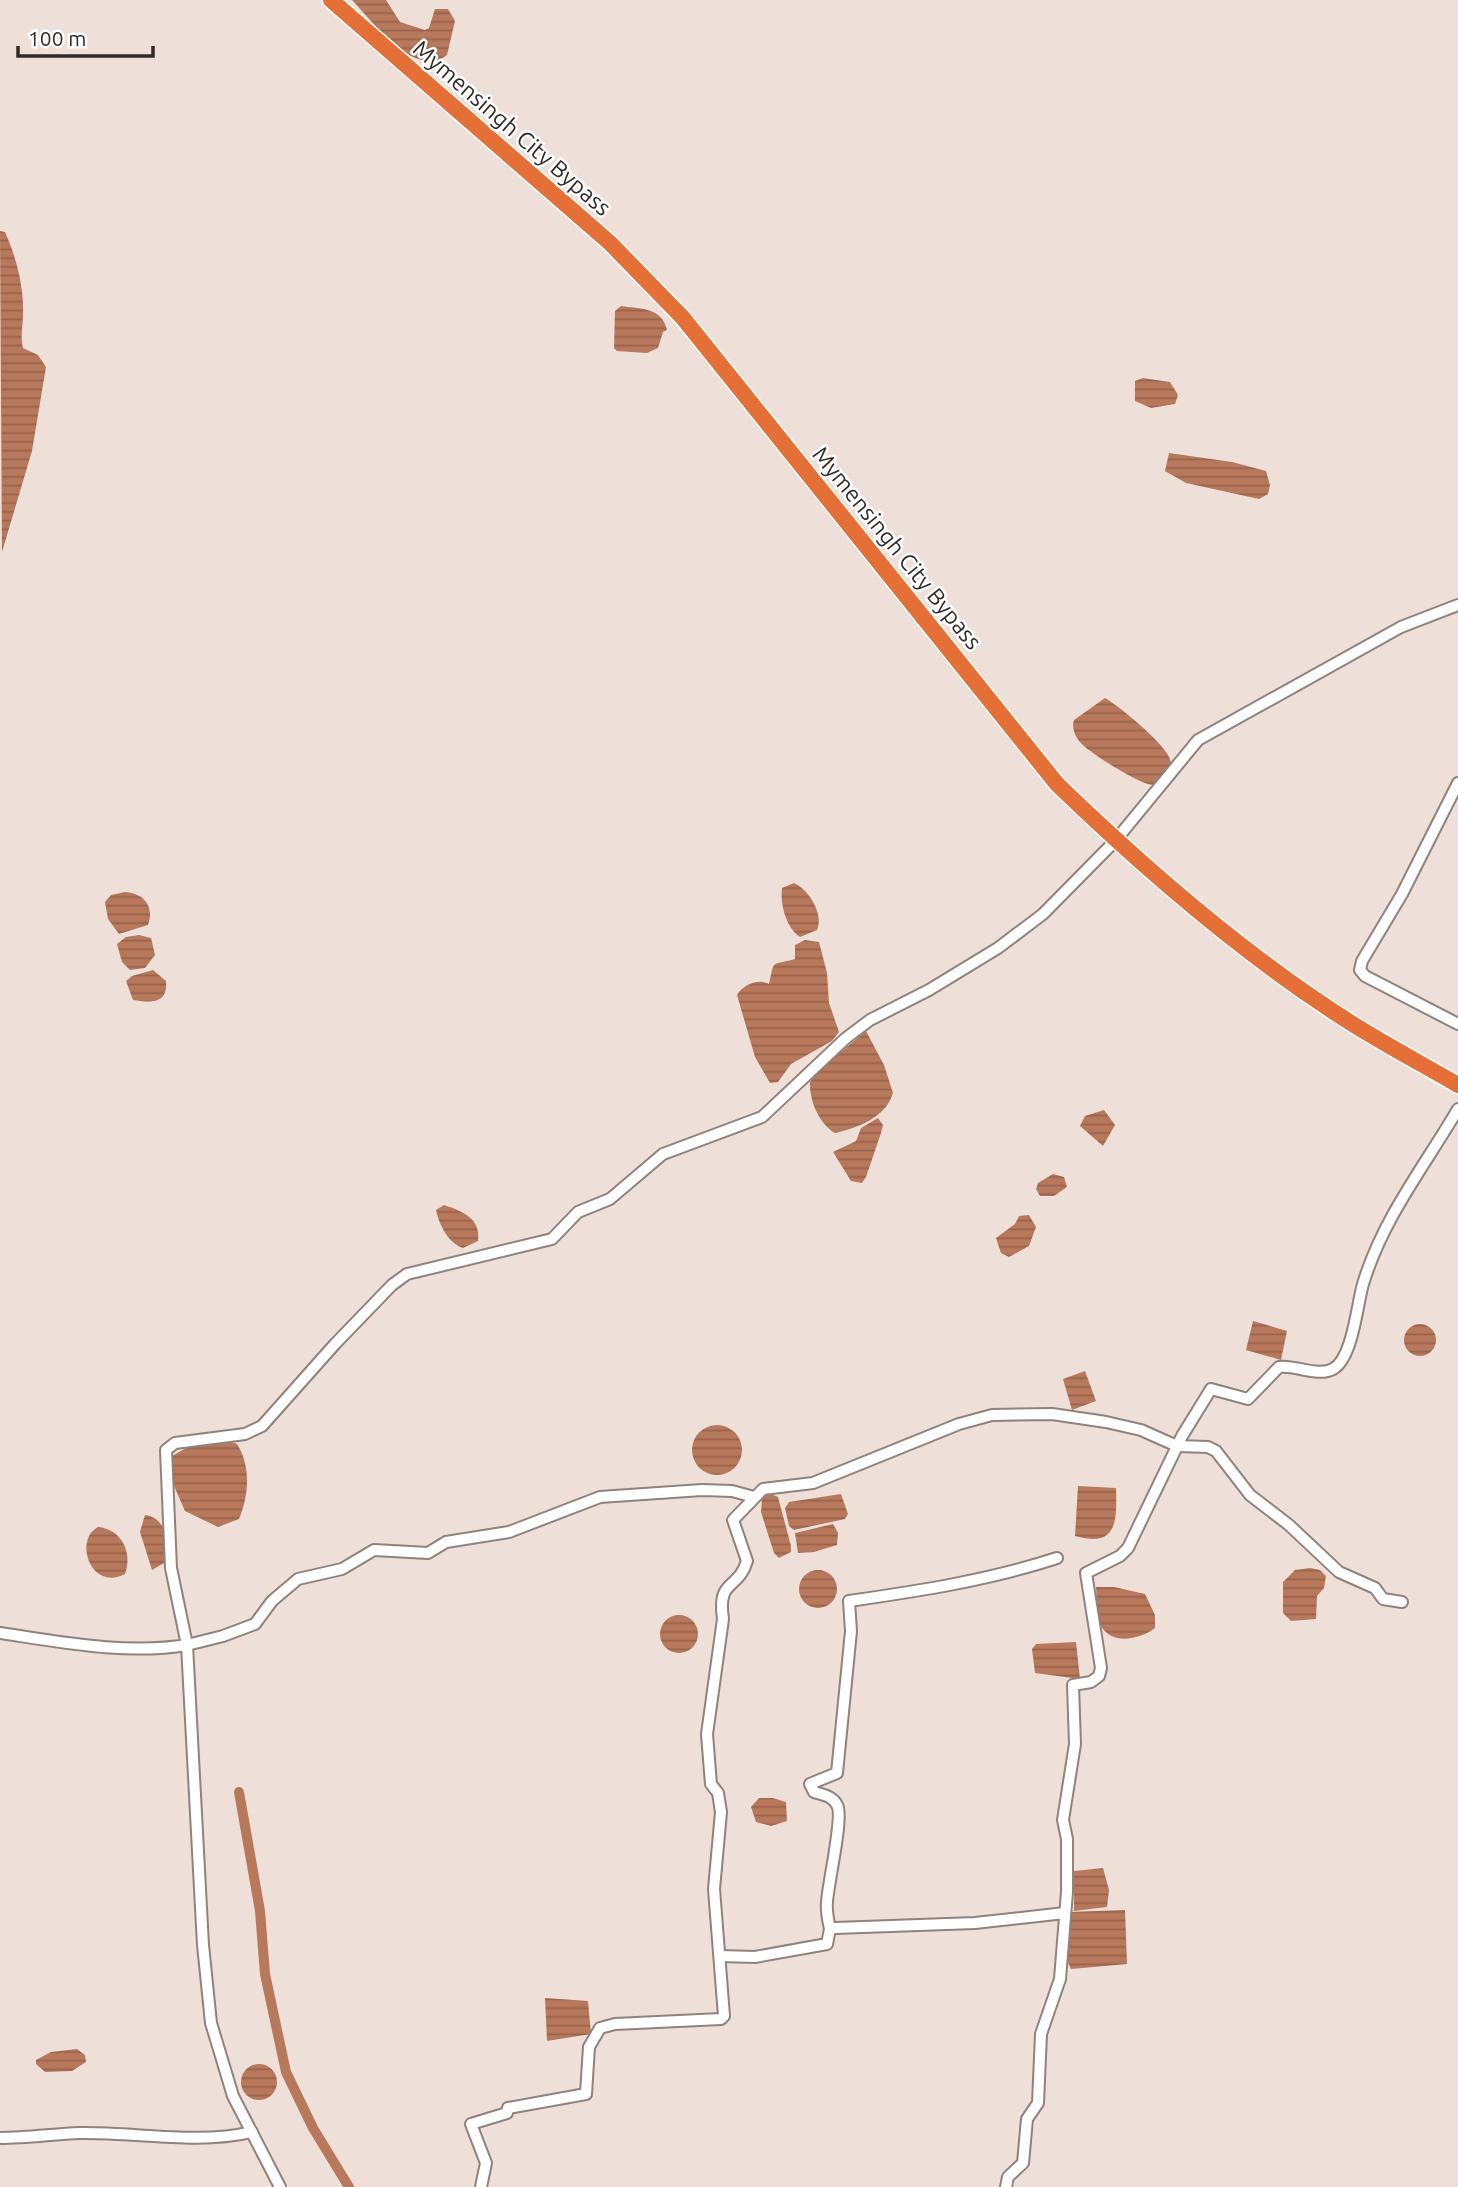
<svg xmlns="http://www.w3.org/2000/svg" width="1458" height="2187" viewBox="0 0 1458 2187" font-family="Ubuntu,sans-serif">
	<defs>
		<pattern id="water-rules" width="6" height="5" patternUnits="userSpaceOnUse" patternTransform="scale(1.75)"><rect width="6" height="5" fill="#b8785c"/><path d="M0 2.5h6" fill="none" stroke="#96634c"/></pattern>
	</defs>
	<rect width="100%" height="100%" fill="#eedfd8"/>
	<g fill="url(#water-rules)">
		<path d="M352,0H386L400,22L425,30L429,28L435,9H448L455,21L447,55L436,62C401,63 373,22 352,0Z"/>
		<path d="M0,231L5,232C16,256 24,287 23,314C23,327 20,336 23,348L38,355L46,367L32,451L2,552Z"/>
		<path d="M621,306C640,309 662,307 667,330L663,332L658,348L647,353L617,351L614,348L615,311Z"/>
		<polygon points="1143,378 1170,382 1178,395 1175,404 1151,408 1135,401 1135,381"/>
		<polygon points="1169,453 1232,462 1266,471 1270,485 1268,494 1259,499 1186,483 1165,471"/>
		<path d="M1105,698C1119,706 1173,749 1171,764L1153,785C1141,785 1093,755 1083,745C1076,739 1071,729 1074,720Z"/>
		<path d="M794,883C809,890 824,914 817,930L800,937C786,928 780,904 782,888Z"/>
		<path d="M125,892C143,893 155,906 148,925L119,934L108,919L105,902L111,895Z"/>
		<polygon points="139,935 151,938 155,955 145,968 130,970 122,962 117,944 126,937"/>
		<path d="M805,940L819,942L827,973L829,1003L839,1032L832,1041L791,1064L778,1082L770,1083L755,1057L737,995C743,985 758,978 769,984C775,958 770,966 795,959V945Z"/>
		<path d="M153,970L166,981C168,1004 151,1003 133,1000L126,981L132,976Z"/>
		<path d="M866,1031L884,1065L893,1093C886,1117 858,1128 835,1133C819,1124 809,1100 810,1082L819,1070Z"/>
		<polygon points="1104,1110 1115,1125 1103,1146 1080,1126 1085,1116"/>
		<polygon points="878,1118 883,1125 881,1133 866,1177 862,1183 851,1181 833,1152 856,1141 861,1128"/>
		<polygon points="1053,1174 1064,1177 1067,1187 1054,1196 1040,1196 1036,1189 1038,1183"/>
		<path d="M444,1205C462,1211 481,1218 478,1241L463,1248C449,1244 439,1225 436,1210Z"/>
		<polygon points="1029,1215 1036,1227 1029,1246 1009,1257 1001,1253 996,1238 1015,1224 1019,1216"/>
		<polygon points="1253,1321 1287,1331 1281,1360 1246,1350"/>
		<circle cx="1420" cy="1340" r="16"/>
		<polygon points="1085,1371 1096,1401 1072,1410 1063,1379"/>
		<circle cx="717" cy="1450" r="25"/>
		<path d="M231,1442L237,1444C251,1466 249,1495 239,1519L218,1527L185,1511L171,1479L172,1456L188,1447Z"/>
		<path d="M1078,1486L1116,1488C1117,1522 1117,1548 1075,1536Z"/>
		<polygon points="769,1493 778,1497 791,1546 791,1552 779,1558 774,1553 761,1512 762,1499"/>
		<polygon points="841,1494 848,1514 845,1519 794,1530 789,1526 785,1508 789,1502"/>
		<path d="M145,1515C168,1518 169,1545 164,1563L152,1570L140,1532Z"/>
		<polygon points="833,1524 838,1533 837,1545 814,1552 798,1553 795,1533"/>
		<path d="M98,1527C121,1529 133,1552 125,1574C91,1592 73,1540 98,1527Z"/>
		<polygon points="1310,1568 1320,1570 1326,1576 1324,1588 1317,1596 1316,1619 1291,1621 1283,1613 1283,1582 1295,1570"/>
		<circle cx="818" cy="1589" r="19"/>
		<path d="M1096,1587H1114L1145,1594L1155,1615V1628C1141,1639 1112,1646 1101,1626C1096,1617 1097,1598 1096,1587Z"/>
		<circle cx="679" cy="1634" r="19"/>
		<polygon points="1076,1642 1080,1679 1035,1673 1032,1649 1036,1644"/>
		<polygon points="759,1798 773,1798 786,1802 787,1821 771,1826 756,1822 751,1807"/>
		<polygon points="1103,1868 1109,1890 1107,1907 1074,1911 1074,1871"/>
		<polygon points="1125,1910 1127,1964 1071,1969 1065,1956 1069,1912"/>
		<polygon points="545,1998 588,2001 591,2034 547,2041"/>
		<polygon points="77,2049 85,2055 86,2062 72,2071 45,2072 36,2064 36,2060 51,2052"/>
		<circle cx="259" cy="2082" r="18"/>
	</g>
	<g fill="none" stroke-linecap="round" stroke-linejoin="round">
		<polyline stroke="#b8785c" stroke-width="10" points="239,1792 260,1911 265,1974 286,2072 313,2128 349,2187"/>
		<g stroke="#90827c" stroke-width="14">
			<g id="minor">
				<polyline points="1458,783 1402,894 1362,961 1360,970 1365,976 1458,1024"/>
				<path d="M0,1633C61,1642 126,1655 187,1645L171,1568L166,1450L175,1443L245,1434L262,1426L335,1344L392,1285L407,1274L552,1239L578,1212L610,1199L663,1154L762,1117L846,1038L870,1020L929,990L998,948L1043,914L1115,841L1198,740L1401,627L1458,605"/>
				<path d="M830,1929C828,1920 826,1911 827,1902C828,1883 844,1816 837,1805C833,1796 823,1795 814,1792L810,1784L837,1773L851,1631L849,1601C919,1591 990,1580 1057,1558"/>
				<polyline points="720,1956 755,1957 827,1944 830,1929 835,1928 975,1923 1065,1913"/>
				<path d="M0,2138C27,2138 54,2134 80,2133C137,2132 196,2145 252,2132"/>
				<polyline points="280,2187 233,2096 211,2023 203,1945 187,1645 223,1636 255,1624 272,1601 298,1579 342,1569 374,1550 428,1553 446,1542 509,1532 600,1497 702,1490 732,1491 754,1497"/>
				<path d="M481,2187L486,2163L471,2124L507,2113L508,2108L586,2094L589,2047L600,2028L615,2024L721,2019L724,2016L714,1889L721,1812L718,1793L711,1784L707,1734L723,1619C717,1578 738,1591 747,1561L733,1520L763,1489L813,1483L959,1424L992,1415L1052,1414L1106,1422L1141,1430L1177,1446L1208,1447L1216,1451L1250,1495L1289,1525L1339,1572L1375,1588L1383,1599L1402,1602"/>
				<path d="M1006,2187L1008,2177L1023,2163L1027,2119L1038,2103L1041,2034L1060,1979L1067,1892V1839L1063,1820L1075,1744L1073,1685L1091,1682L1099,1676L1101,1668L1086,1573L1120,1556L1128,1548L1182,1436L1211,1389L1248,1399L1279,1367C1296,1365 1318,1377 1333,1369C1353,1358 1357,1304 1363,1284C1383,1218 1424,1167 1458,1109"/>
			</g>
		</g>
		<g stroke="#fff" stroke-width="19">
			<path id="highway" d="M331,0L610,243L683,318L1057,784C1147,871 1245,956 1351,1023C1386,1045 1422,1064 1458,1085"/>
		</g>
		<use href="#minor" stroke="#fff" stroke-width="10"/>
		<use href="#highway" stroke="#e47038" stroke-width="16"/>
	</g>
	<g text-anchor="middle" stroke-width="5" stroke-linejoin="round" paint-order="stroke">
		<g font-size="23" fill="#312b28" stroke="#fff">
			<text transform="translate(512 128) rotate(41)" y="8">Mymensingh City Bypass</text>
			<text transform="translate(897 548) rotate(51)" y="8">Mymensingh City Bypass</text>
		</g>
	</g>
	<path d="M18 46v10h135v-10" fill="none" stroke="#312b28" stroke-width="3.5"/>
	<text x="28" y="46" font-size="21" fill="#312b28" stroke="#ffffff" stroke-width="5" paint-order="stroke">100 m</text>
</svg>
